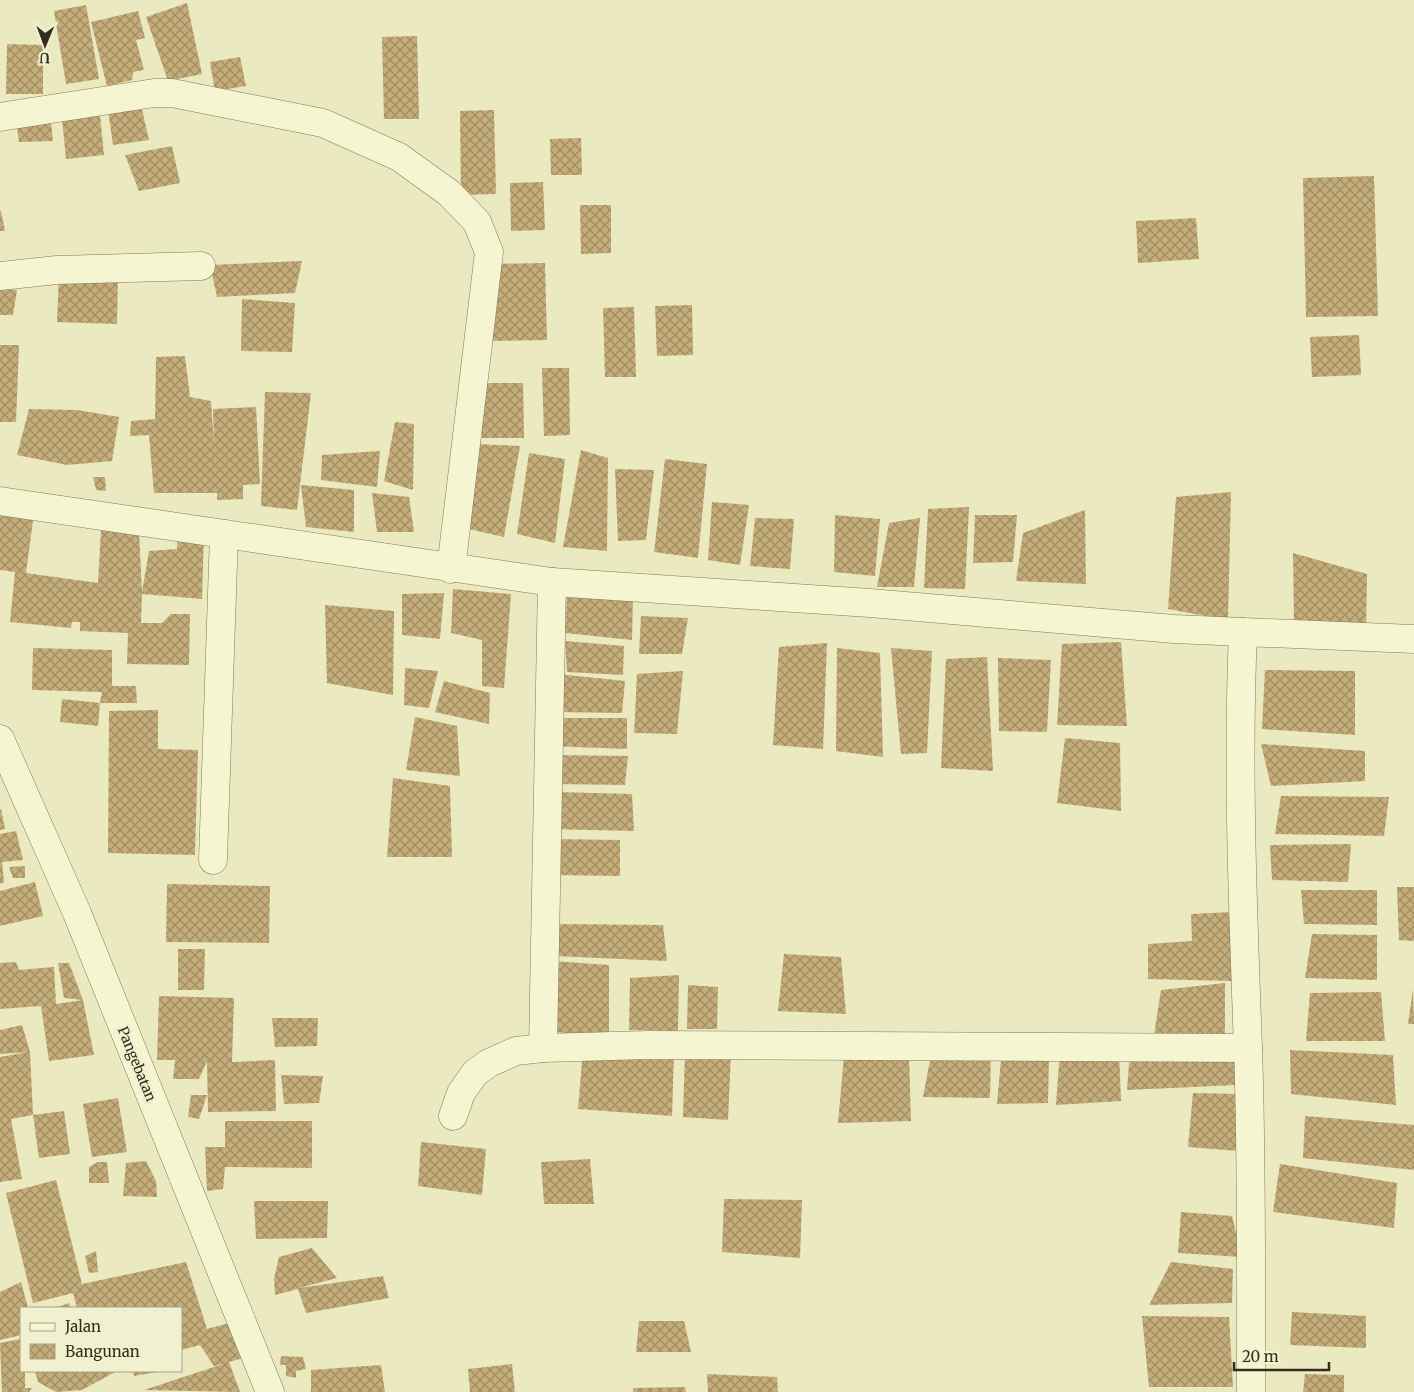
<svg xmlns="http://www.w3.org/2000/svg" width="1414" height="1392" viewBox="0 0 1414 1392" font-family="Merriweather,serif">
	<defs>
		<pattern id="building-cross-hatch" width="8" height="8" patternUnits="userSpaceOnUse" patternTransform="scale(1.25)"><rect width="8" height="8" fill="#c5ad79"/><path d="M0 0l8 8M0 8l8-8" fill="none" stroke="#a18d63"/></pattern>
	</defs>
	<rect width="100%" height="100%" fill="#eae9c0"/>
	<g fill="url(#building-cross-hatch)">
		<polygon points="187,3 202,74 168,81 146,17"/>
		<polygon points="86,5 99,79 66,84 54,11"/>
		<polygon points="138,11 145,38 136,40 144,70 133,72 132,80 107,86 91,22"/>
		<polygon points="417,36 419,119 384,119 382,37"/>
		<polygon points="7,44 43,45 43,94 6,94"/>
		<polygon points="240,57 246,86 215,91 210,62"/>
		<polygon points="140,101 149,140 113,145 107,102"/>
		<polygon points="99,105 104,155 66,159 61,109"/>
		<polygon points="494,110 496,194 461,195 460,111"/>
		<polygon points="50,113 53,141 19,142 16,121"/>
		<polygon points="581,138 582,175 551,175 550,139"/>
		<polygon points="172,146 180,183 139,191 125,155"/>
		<polygon points="1374,176 1378,316 1306,317 1303,178"/>
		<polygon points="543,182 545,230 511,231 510,183"/>
		<polygon points="580,205 611,205 611,253 581,254"/>
		<polygon points="0,211 1,211 5,231 0,231"/>
		<polygon points="1196,218 1199,259 1138,263 1136,221"/>
		<polygon points="302,261 295,293 217,297 210,265"/>
		<polygon points="545,263 547,340 489,341 487,264"/>
		<polygon points="59,275 118,276 117,324 57,322"/>
		<polygon points="0,288 17,290 13,315 0,315"/>
		<polygon points="242,299 295,303 292,352 241,351"/>
		<polygon points="692,305 693,355 657,356 655,306"/>
		<polygon points="634,307 636,377 605,377 603,308"/>
		<polygon points="1359,335 1361,375 1312,377 1310,337"/>
		<polygon points="0,345 19,345 16,422 0,422"/>
		<polygon points="185,356 190,397 211,401 214,444 213,409 256,407 260,484 243,485 243,499 217,500 217,493 154,493 149,435 130,436 131,421 155,419 156,357"/>
		<polygon points="542,368 569,368 570,435 544,436"/>
		<polygon points="481,383 523,383 524,438 482,438"/>
		<polygon points="265,392 311,393 297,510 261,506"/>
		<polygon points="29,409 77,410 119,417 112,461 67,465 17,455"/>
		<polygon points="395,422 414,424 413,490 384,481"/>
		<polygon points="473,444 520,446 504,537 460,527"/>
		<polygon points="581,450 608,458 607,551 563,547"/>
		<polygon points="380,451 377,487 321,480 322,455"/>
		<polygon points="529,453 565,459 555,543 517,534"/>
		<polygon points="665,459 707,464 698,558 654,552"/>
		<polygon points="615,469 654,470 646,540 618,541"/>
		<polygon points="93,477 105,477 106,491 96,490"/>
		<polygon points="301,485 354,490 354,532 306,527"/>
		<polygon points="1231,492 1228,620 1168,609 1176,497"/>
		<polygon points="372,493 409,497 414,532 377,532"/>
		<polygon points="712,502 749,505 740,565 708,560"/>
		<polygon points="969,507 965,589 924,588 928,509"/>
		<polygon points="0,509 34,513 26,573 98,583 101,530 139,532 142,592 149,551 177,549 178,532 204,534 202,599 142,594 141,623 162,623 171,614 190,614 189,665 127,664 128,633 80,631 80,622 72,622 71,628 10,622 15,572 0,570"/>
		<polygon points="1085,510 1086,584 1016,581 1023,533"/>
		<polygon points="835,515 880,519 875,576 834,572"/>
		<polygon points="975,515 1017,515 1013,562 973,563"/>
		<polygon points="755,518 794,519 790,569 750,566"/>
		<polygon points="920,518 914,587 877,587 889,523"/>
		<polygon points="1293,553 1367,574 1366,632 1294,626"/>
		<polygon points="453,589 511,594 504,688 482,686 482,640 451,633"/>
		<polygon points="444,593 440,639 402,635 402,594"/>
		<polygon points="567,593 633,595 632,640 565,633"/>
		<polygon points="325,605 394,611 393,695 327,683"/>
		<polygon points="641,616 688,618 682,654 639,654"/>
		<polygon points="565,641 624,646 623,675 567,672"/>
		<polygon points="1121,642 1127,726 1057,725 1062,644"/>
		<polygon points="827,643 823,749 773,745 779,647"/>
		<polygon points="33,648 112,650 112,686 136,686 137,703 100,703 102,692 32,690"/>
		<polygon points="837,648 880,653 883,757 836,751"/>
		<polygon points="891,648 932,651 927,753 901,754"/>
		<polygon points="987,657 993,771 941,768 946,659"/>
		<polygon points="998,658 1051,660 1047,732 999,731"/>
		<polygon points="405,668 438,671 429,708 404,705"/>
		<polygon points="1265,670 1355,671 1355,735 1262,729"/>
		<polygon points="683,671 677,734 634,733 637,674"/>
		<polygon points="557,674 625,681 622,713 556,712"/>
		<polygon points="444,681 490,693 489,724 435,712"/>
		<polygon points="62,699 100,703 98,726 60,722"/>
		<polygon points="158,710 158,749 198,750 195,855 108,853 109,711"/>
		<polygon points="415,717 457,726 460,776 406,770"/>
		<polygon points="554,718 627,718 627,749 550,746"/>
		<polygon points="1065,738 1120,743 1121,811 1057,803"/>
		<polygon points="1261,744 1365,751 1365,781 1271,786"/>
		<polygon points="553,755 628,756 625,785 552,784"/>
		<polygon points="393,778 450,786 452,857 387,857"/>
		<polygon points="554,792 632,794 634,831 548,829"/>
		<polygon points="1281,796 1389,797 1384,836 1275,834"/>
		<polygon points="1,809 5,829 0,830 0,810"/>
		<polygon points="16,831 23,860 2,862 4,882 0,884 0,834"/>
		<polygon points="553,839 620,840 620,876 551,875"/>
		<polygon points="1351,844 1348,882 1272,880 1270,845"/>
		<polygon points="25,866 25,878 13,878 9,867"/>
		<polygon points="35,882 43,916 0,926 0,891"/>
		<polygon points="167,884 270,886 269,943 166,942"/>
		<polygon points="1397,887 1414,887 1414,941 1399,940"/>
		<polygon points="1301,890 1377,890 1377,925 1304,924"/>
		<polygon points="1234,912 1231,981 1148,979 1148,944 1192,941 1191,914"/>
		<polygon points="552,924 663,925 667,961 554,956"/>
		<polygon points="1312,934 1377,935 1377,980 1305,978"/>
		<polygon points="178,949 205,949 204,990 178,990"/>
		<polygon points="784,954 841,957 846,1014 778,1011"/>
		<polygon points="552,961 609,965 609,1037 545,1031"/>
		<polygon points="16,962 19,970 54,967 56,1004 83,1000 64,998 58,963 69,963 83,1000 94,1055 49,1061 41,1006 0,1009 0,963"/>
		<polygon points="679,975 678,1031 629,1030 630,978"/>
		<polygon points="1225,983 1225,1039 1154,1035 1161,990"/>
		<polygon points="688,985 718,987 717,1029 687,1029"/>
		<polygon points="1413,989 1414,1024 1408,1024"/>
		<polygon points="1381,992 1385,1041 1306,1041 1310,993"/>
		<polygon points="159,996 234,998 232,1062 275,1060 276,1111 208,1112 207,1061 199,1079 173,1079 175,1060 157,1060"/>
		<polygon points="272,1018 318,1018 317,1046 275,1047"/>
		<polygon points="22,1025 30,1052 33,1115 11,1119 22,1179 0,1182 0,1057 28,1052 0,1054 0,1030"/>
		<polygon points="583,1050 674,1053 672,1116 578,1109"/>
		<polygon points="1290,1050 1393,1055 1396,1105 1291,1094"/>
		<polygon points="685,1051 731,1053 728,1120 683,1117"/>
		<polygon points="1060,1051 1119,1051 1121,1101 1056,1105"/>
		<polygon points="1130,1051 1238,1053 1237,1085 1127,1090"/>
		<polygon points="991,1054 990,1098 923,1097 930,1060"/>
		<polygon points="909,1055 911,1121 838,1123 844,1056"/>
		<polygon points="1049,1055 1048,1103 997,1104 1001,1059"/>
		<polygon points="281,1075 323,1076 319,1103 284,1104"/>
		<polygon points="1193,1093 1237,1094 1238,1151 1188,1147"/>
		<polygon points="191,1095 207,1095 199,1119 188,1117"/>
		<polygon points="118,1098 127,1152 92,1157 83,1104"/>
		<polygon points="64,1111 70,1154 39,1158 33,1115"/>
		<polygon points="1305,1116 1414,1125 1414,1170 1303,1158"/>
		<polygon points="225,1121 312,1121 312,1168 225,1167 223,1189 207,1191 205,1147 225,1147"/>
		<polygon points="421,1142 486,1149 482,1195 418,1186"/>
		<polygon points="590,1159 594,1204 544,1204 541,1162"/>
		<polygon points="146,1161 156,1181 157,1197 123,1196 126,1163"/>
		<polygon points="98,1162 107,1162 109,1183 89,1183 89,1167"/>
		<polygon points="1280,1164 1397,1183 1394,1228 1273,1212"/>
		<polygon points="56,1180 82,1284 186,1262 207,1329 237,1321 247,1357 229,1362 240,1392 144,1390 223,1364 214,1366 200,1345 181,1350 181,1308 77,1308 73,1293 33,1303 6,1193"/>
		<polygon points="724,1199 802,1200 800,1258 722,1252"/>
		<polygon points="254,1201 328,1201 327,1238 256,1239"/>
		<polygon points="1181,1212 1232,1216 1242,1257 1178,1253"/>
		<polygon points="312,1248 337,1278 299,1288 383,1276 389,1298 306,1313 298,1289 275,1295 274,1279 279,1257"/>
		<polygon points="96,1251 98,1272 89,1273 85,1256"/>
		<polygon points="1171,1262 1233,1269 1232,1303 1149,1305"/>
		<polygon points="21,1282 28,1308 21,1308 21,1335 0,1340 0,1292"/>
		<polygon points="70,1303 70,1308 53,1308"/>
		<polygon points="1292,1312 1366,1316 1366,1348 1290,1345"/>
		<polygon points="1142,1316 1229,1317 1233,1387 1149,1387"/>
		<polygon points="639,1321 684,1321 691,1352 636,1352"/>
		<polygon points="21,1339 21,1371 25,1371 25,1388 32,1388 29,1392 2,1392 0,1343"/>
		<polygon points="281,1356 303,1357 306,1369 296,1371 296,1378 286,1376 286,1365 280,1365"/>
		<polygon points="512,1364 515,1392 470,1392 468,1369"/>
		<polygon points="381,1365 385,1392 311,1392 311,1370"/>
		<polygon points="35,1371 117,1371 82,1390 56,1392 38,1382"/>
		<polygon points="133,1371 157,1371 157,1372 134,1376"/>
		<polygon points="707,1374 777,1377 778,1392 708,1392"/>
		<polygon points="1305,1374 1344,1375 1344,1392 1303,1392"/>
		<polygon points="685,1387 686,1392 633,1392 633,1388"/>
	</g>
	<g fill="none" stroke-linecap="round" stroke-linejoin="round">
		<g stroke="#817959" stroke-width="29">
			<g id="minor">
				<polyline points="0,117 154,93 172,93 323,123 399,157 449,193 477,222 489,252 451,569"/>
				<polyline points="0,276 57,270 201,266"/>
				<path d="M0,501L552,582L870,603L1174,629L1243,632C1237,771 1243,910 1248,1048C1252,1163 1251,1277 1251,1392"/>
				<polyline points="1243,632 1414,639"/>
				<polyline points="0,739 77,913 270,1392"/>
				<polyline points="213,860 224,534"/>
				<polyline points="543,1048 552,582"/>
				<polyline points="453,1116 461,1093 475,1073 489,1063 516,1051 543,1048 648,1045 1248,1048"/>
			</g>
		</g>
		<use href="#minor" stroke="#f5f5d2" stroke-width="28"/>
	</g>
	<g text-anchor="middle" stroke-width="5" stroke-linejoin="round" paint-order="stroke">
		<g font-size="14" fill="#322d1d" stroke="#f2f1cf">
			<text transform="translate(137 1064) rotate(68)" y="5">Pangebatan</text>
		</g>
	</g>
	<rect x="20" y="1307" width="162" height="65" fill="#f2f1cf" stroke="#a5a388"/>
	<rect x="30" y="1323" width="25" height="8" fill="#f5f5d2" stroke="#a5a388"/>
	<text x="65" y="1332" font-size="15" fill="#322d1d">Jalan</text>
	<rect x="30" y="1344" width="25" height="15" fill="url(#building-cross-hatch)" stroke="#a5a388"/>
	<text x="65" y="1357" font-size="15" fill="#322d1d">Bangunan</text>
	<g transform="translate(45 45) rotate(181)" stroke="#f2f1cf" stroke-width="4" paint-order="stroke">
	<path d="M0-4L9 19L0 12L-9 19Z" fill="#322d1d"/>
	<text y="-8" font-size="14" font-weight="bold" text-anchor="middle" fill="#322d1d">U</text>
	</g>
	<path d="M1234 1362v8h95v-8" fill="none" stroke="#322d1d" stroke-width="2.5"/>
	<text x="1242" y="1362" font-size="15" fill="#322d1d" stroke="#f2f1cf" stroke-width="4" paint-order="stroke">20 m</text>
</svg>
